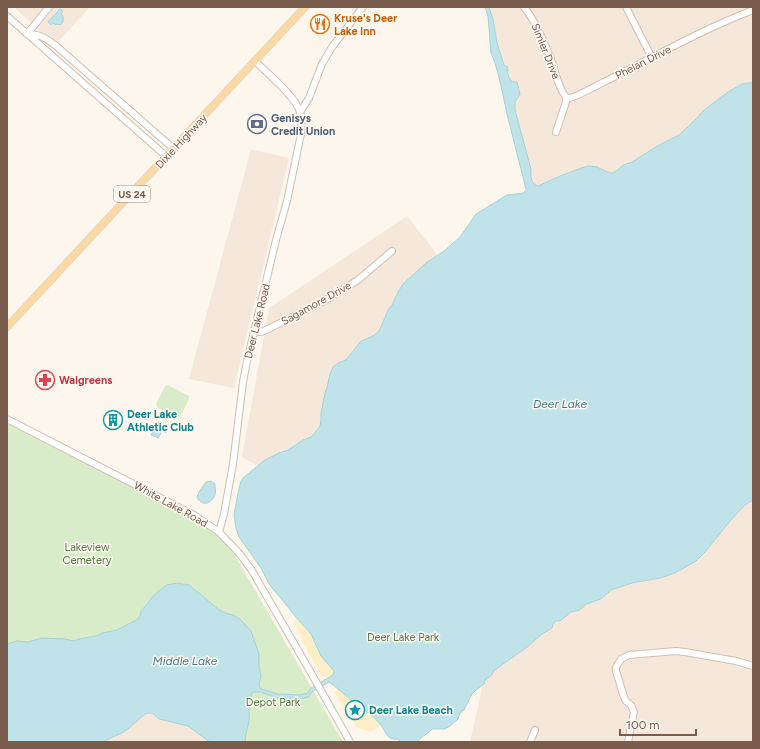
<svg xmlns="http://www.w3.org/2000/svg" width="760" height="749" viewBox="0 0 760 749" font-family="Figtree,sans-serif">
	<rect width="100%" height="100%" fill="#fdf6ec"/>
	<g fill="#f5e8da">
		<polygon points="14,7 90,7 55,45"/>
		<polygon points="486,7 753,7 753,134 542,222 498,61 491,20"/>
		<polygon points="251,149 289,158 234,388 189,379"/>
		<polygon points="407,216 457,280 298,488 242,457 269,308"/>
		<polygon points="753,407 753,742 470,742 504,591"/>
		<polygon points="150,670 245,742 18,742"/>
	</g>
	<g fill="#d8ecc9">
		<polygon points="168,385 189,396 189,399 180,417 177,417 157,407 156,404 165,386"/>
		<polygon points="7,422 107,474 184,513 205,525 223,539 233,550 237,559 343,742 244,742 164,587 154,595 149,602 142,611 140,616 138,619 117,630 102,633 95,636 79,639 74,641 65,639 42,638 28,642 17,641 7,644"/>
	</g>
	<g fill="#fcefc7">
		<polygon points="296,617 311,634 321,656 334,672 333,675 327,678 321,675 304,645 299,631 294,622 295,618"/>
		<path d="M338,688C352,701 368,711 381,725L370,732C366,729 361,730 357,727C349,716 340,705 335,692Z"/>
	</g>
	<g fill="#bfe3e8" stroke="#a5d3da">
		<path d="M485,7H489L493,19L497,43L504,65L505,66L508,67C507,73 508,79 513,82H517L520,94L515,102V110L531,169C531,176 530,183 538,186L560,176L584,167L589,166L597,167L610,173H614L623,165L632,162L659,145L679,135L695,120L703,111L728,92L742,84L748,83H753V500L745,505L743,507L730,521L705,552L696,561L675,573L660,578L632,583L611,590L601,599L586,604L580,610L571,612L560,621H556L553,624L552,628L542,634L526,648L503,664L494,671L491,676L485,680L484,684L476,690L472,694L464,710L460,713L458,719L450,726L445,729H432C427,735 420,737 417,742H401L398,739C387,741 386,732 381,725C374,716 360,707 351,700C344,694 337,688 329,682L313,691L308,697L301,699L277,698L261,692H253C246,703 250,709 249,720C248,728 245,734 245,742H210L188,726L159,719L152,713H149L145,714L129,728L122,733L102,742H7V644L17,641L28,642L42,638L65,639L74,641L79,639L96,636L102,633L117,630L138,619L140,616L141,611L149,602L154,595L164,587L167,585L178,583L189,585L218,609L225,613L233,615L241,620L251,631L259,654V668L261,675L259,686L261,689L278,694L301,695L308,693L311,688L333,675L334,671L321,656L311,634L296,617L269,584L261,568L239,537L236,528L234,515L238,493L241,481L243,478L265,460L279,453L288,450L303,440L311,437L314,434L320,426L321,421V413L325,393L327,388L330,374L333,367L338,363L346,360L361,341L373,336L379,331L381,327L388,310L392,305L398,292L403,284L426,263L444,251L460,237L476,214L507,195L523,193L526,191V189L508,118L499,77L495,63L491,53L488,16Z"/>
		<path d="M60,9L63,11L61,14L63,16V17C64,22 62,26 57,24L56,25L53,23L51,25L48,22Z"/>
		<polygon points="158,422 169,427 166,433 162,431 158,438 151,435"/>
		<path d="M211,481L215,484C215,487 216,491 215,495C211,504 202,507 197,497L199,492L206,482Z"/>
	</g>
	<g fill="none" stroke-linecap="round" stroke-linejoin="round">
		<g stroke="#d1beb0" stroke-width="8">
			<g id="minor">
				<path d="M524,7C538,25 545,44 553,65C556,75 559,89 566,97"/>
				<polyline points="626,7 652,58"/>
				<polyline points="7,16 167,157"/>
				<path d="M27,34C40,34 45,38 55,45L174,149"/>
				<polyline points="27,34 49,7"/>
				<path d="M566,97C567,97 568,98 569,98C574,98 596,86 602,83C652,58 701,30 753,10"/>
				<polyline points="300,112 309,98 322,64 332,47 363,7"/>
				<polyline points="556,132 566,102 566,97"/>
				<polyline points="255,331 260,332 264,331 324,301 358,280 392,251"/>
				<polyline points="7,419 194,515 219,532 239,553 251,569 310,671 350,742"/>
				<path d="M219,532L224,514L233,464L243,382L247,361L276,240L287,201L301,134C302,127 302,120 300,112C296,97 267,73 255,61"/>
				<polyline points="530,742 535,730"/>
				<polyline points="628,742 634,712 631,705 626,701 624,697 616,671 616,667 621,659 629,655 676,651 685,652 736,661 753,666"/>
			</g>
		</g>
		<g stroke="#dad1cd" stroke-width="8">
			<polyline id="major" points="7,327 305,7"/>
		</g>
		<use href="#minor" stroke="#fff" stroke-width="6"/>
		<use href="#major" stroke="#fbd9a5" stroke-width="7"/>
	</g>
	<defs>
		<g id="restaurant-ring" transform="scale(1)"><circle r="9.5" fill="#fffaf3" stroke="#e8710a" stroke-width="1.5"/><path d="M-5-6h1v4h1v-4h1v4h1v-4h1v5L-1.5 .5V6h-2V.5L-5-1ZM5-6V6H3V1.5H1.5Q1.5-4 5-6Z" fill="#e8710a"/></g>
		<g id="bank-ring" transform="scale(1)"><circle r="9.5" fill="#fffaf3" stroke="#5c6f8a" stroke-width="1.5"/><path d="M-6-4H6V4H-6ZM0-2.3a2.3 2.3 0 1 0 0 4.6a2.3 2.3 0 1 0 0-4.6Z" fill="#5c6f8a"/></g>
		<g id="pharmacy-ring" transform="scale(1)"><circle r="9.5" fill="#fffaf3" stroke="#e0444e" stroke-width="1.5"/><path d="M-2-6h4v4h4v4h-4v4h-4v-4h-4v-4h4Z" fill="#e0444e"/></g>
		<g id="building-ring" transform="scale(1)"><circle r="9.5" fill="#fffaf3" stroke="#0f9aa8" stroke-width="1.5"/><path d="M-4-6H4V6H1V3H-1V6H-4ZM-2.5-4.3h1.7v1.8h-1.7ZM.8-4.3h1.7v1.8H.8ZM-2.5-1h1.7V.8h-1.7ZM.8-1h1.7V.8H.8Z" fill="#0f9aa8"/></g>
		<g id="sight-ring" transform="scale(1)"><circle r="9.5" fill="#fffaf3" stroke="#0f9aa8" stroke-width="1.5"/><path d="M0-6L1.8-2.2L6-1.7L2.9 1.2L3.7 5.4L0 3.3L-3.7 5.4L-2.9 1.2L-6-1.7L-1.8-2.2Z" fill="#0f9aa8"/></g>
	</defs>
	<g fill-rule="evenodd">
		<use href="#restaurant-ring" x="320" y="24"/>
		<use href="#bank-ring" x="257" y="124"/>
		<use href="#pharmacy-ring" x="45" y="380"/>
		<use href="#building-ring" x="113" y="420"/>
		<use href="#sight-ring" x="355" y="710"/>
	</g>
	<g text-anchor="middle" stroke-width="3" stroke-linejoin="round" paint-order="stroke">
		<rect fill="#fffaf3" stroke="#a28b7f" stroke-width="1" x="114" y="186" width="36" height="16" rx="3"/>
		<g font-size="10" font-weight="bold" fill="#7a5c4d">
			<text x="132" y="198">US 24</text>
		</g>
		<g font-size="11" font-weight="bold" fill="#c56008" stroke="#fffaf3" text-anchor="start">
			<text x="334" y="22">Kruse's Deer<tspan x="334" dy="13">Lake Inn</tspan></text>
		</g>
		<g font-size="11" fill="#7a5c4d" stroke="#fffaf3">
			<text transform="translate(546 51) rotate(68)" y="4">Simler Drive</text>
			<text transform="translate(643 62) rotate(-27)" y="4">Phelan Drive</text>
			<text transform="translate(181 141) rotate(-47)" y="4">Dixie Highway</text>
			<text transform="translate(316 303) rotate(-29)" y="4">Sagamore Drive</text>
			<text transform="translate(257 321) rotate(-76)" y="4">Deer Lake Road</text>
			<text transform="translate(171 504) rotate(29)" y="4">White Lake Road</text>
		</g>
		<g font-size="11" font-weight="bold" fill="#4e5e75" stroke="#fffaf3" text-anchor="start">
			<text x="271" y="122">Genisys<tspan x="271" dy="13">Credit Union</tspan></text>
		</g>
		<g font-size="11" font-weight="bold" fill="#be3a42" stroke="#fffaf3" text-anchor="start">
			<text x="59" y="384">Walgreens</text>
		</g>
		<g font-size="11" font-weight="bold" fill="#0d838f" stroke="#fffaf3" text-anchor="start">
			<text x="127" y="418">Deer Lake<tspan x="127" dy="13">Athletic Club</tspan></text>
			<text x="369" y="714">Deer Lake Beach</text>
		</g>
		<g font-size="11" fill="#537a41" stroke="#fffaf3">
			<text x="87" y="551">Lakeview<tspan x="87" dy="13">Cemetery</tspan></text>
			<text x="403" y="641">Deer Lake Park</text>
			<text x="273" y="706">Depot Park</text>
		</g>
		<g font-size="12" font-style="italic" fill="#437c86" stroke="#fffaf3">
			<text x="560" y="408">Deer Lake</text>
			<text x="185" y="665">Middle Lake</text>
		</g>
	</g>
	<rect width="760" height="749" fill="none" stroke="#7a5c4d" stroke-width="16"/>
	<path d="M620 729v6h76v-6" fill="none" stroke="#7a5c4d" stroke-width="2"/>
	<text x="626" y="729" font-size="12" fill="#7a5c4d" stroke="#fffaf3" stroke-width="3" paint-order="stroke">100 m</text>
</svg>
